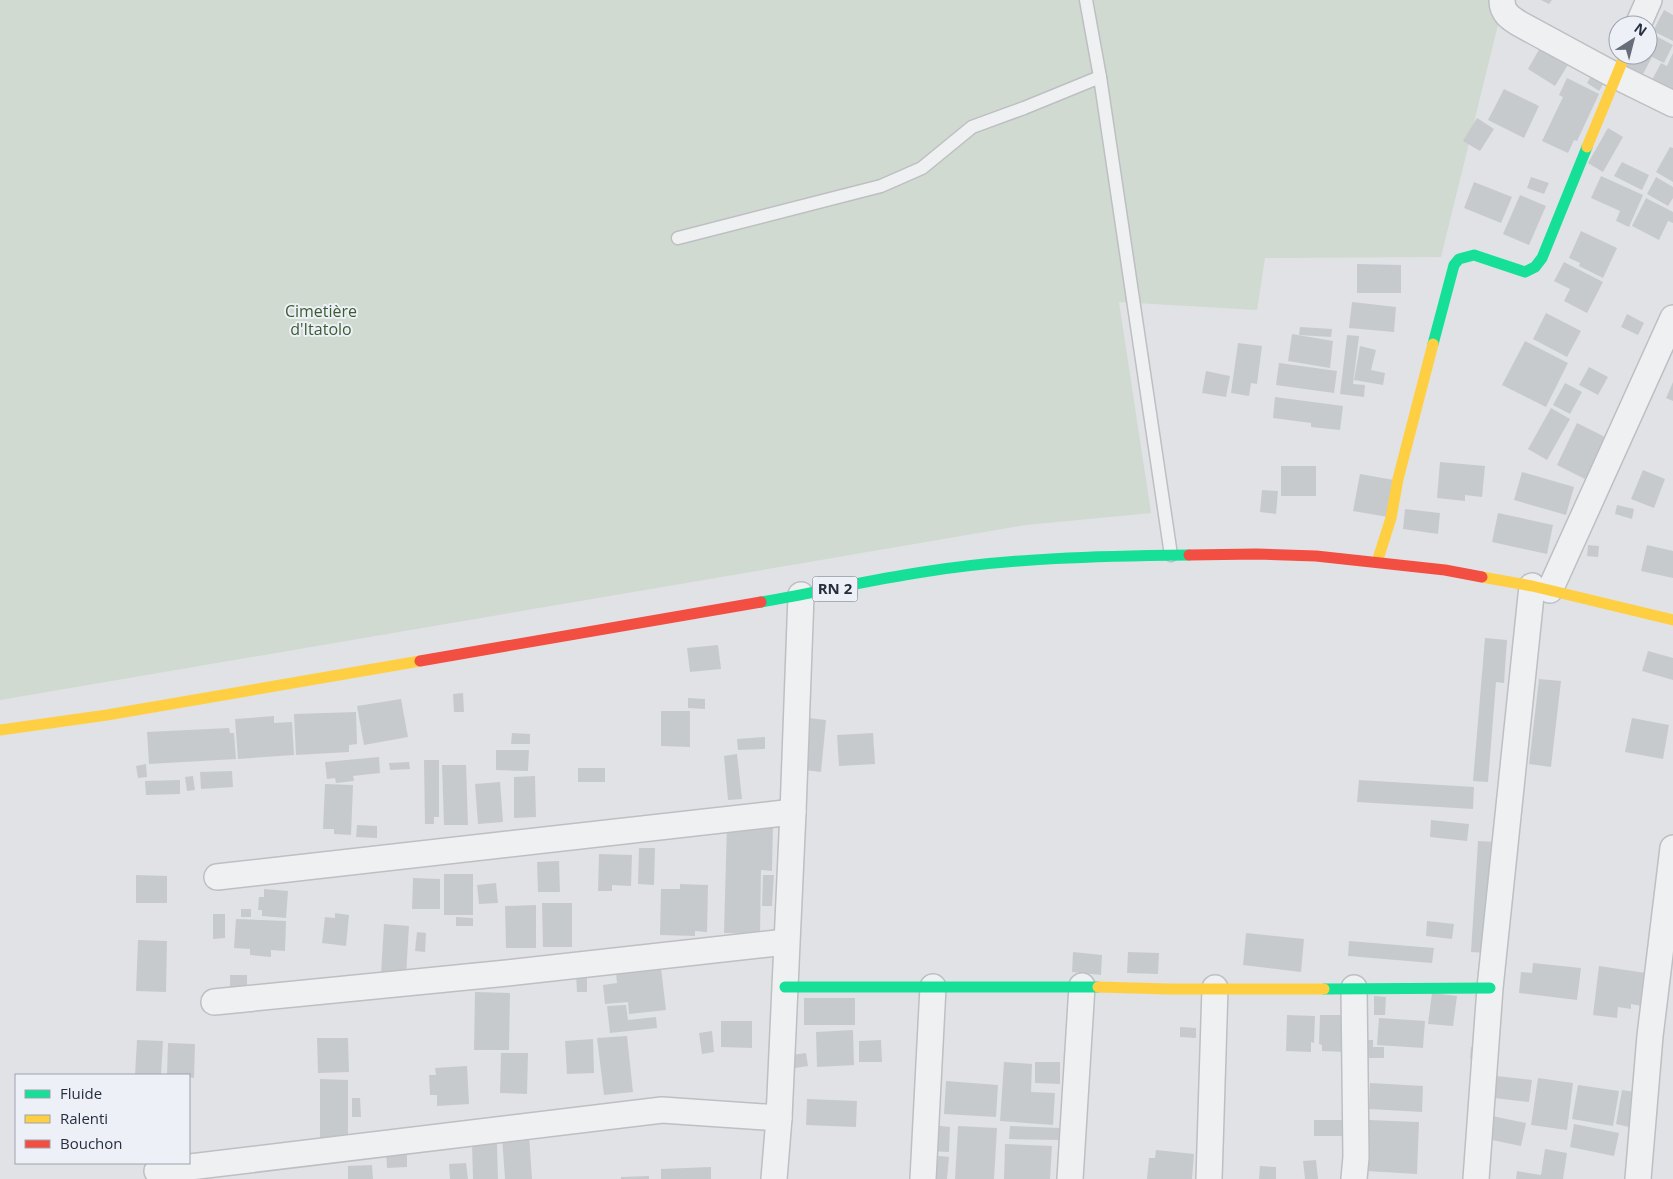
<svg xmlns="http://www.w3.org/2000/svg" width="1673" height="1179" viewBox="0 0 1673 1179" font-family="'Open Sans',sans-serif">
	<rect width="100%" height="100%" fill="#e0e2e5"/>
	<polygon fill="#d0dad0" points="0,0 1504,0 1441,257 1265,258 1257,310 1119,302 1151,513 1026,525 0,700"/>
	<g fill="#c7cacd">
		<polygon points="1541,0 1552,0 1549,4"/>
		<polygon points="1664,10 1673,15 1673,41 1653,31"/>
		<polygon points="1648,32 1673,45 1664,63 1652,57 1642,76 1625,68 1632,55 1648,55"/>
		<polygon points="1541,46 1569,63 1555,86 1528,69"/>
		<polygon points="1673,53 1673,90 1652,80 1661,63 1667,66"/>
		<polygon points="1595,70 1607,78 1599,91 1587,83"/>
		<polygon points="1567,78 1599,94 1577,141 1574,140 1568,153 1542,141 1563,97 1559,95"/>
		<polygon points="1504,89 1539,106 1524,138 1488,120"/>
		<polygon points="1477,118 1494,129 1480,151 1463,141"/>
		<polygon points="1608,128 1623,137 1603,172 1588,163"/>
		<polygon points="1670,147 1673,148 1673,182 1656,172"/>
		<polygon points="1622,162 1649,175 1642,190 1614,176"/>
		<polygon points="1601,176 1643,195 1629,227 1616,221 1620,211 1591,198"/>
		<polygon points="1531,177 1549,183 1544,194 1527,188"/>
		<polygon points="1656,177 1673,187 1673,198 1668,206 1647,194"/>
		<polygon points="1474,182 1512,197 1501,223 1464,208"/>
		<polygon points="1520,195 1546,206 1529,245 1503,234"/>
		<polygon points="1646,198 1673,212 1673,223 1668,221 1659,240 1632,226"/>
		<polygon points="1581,231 1617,248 1603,278 1579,266 1580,263 1569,258"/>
		<polygon points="1564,262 1603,282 1587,313 1564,301 1570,289 1554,281"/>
		<polygon points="1357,264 1401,265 1401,293 1357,293"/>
		<polygon points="1352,302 1396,307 1394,332 1349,328"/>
		<polygon points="1546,313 1581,331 1567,357 1533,339"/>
		<polygon points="1627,314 1644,323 1638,335 1621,327"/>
		<polygon points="1300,327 1332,329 1331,337 1299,335"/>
		<polygon points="1292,334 1333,341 1330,368 1288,361"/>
		<polygon points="1347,335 1359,336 1353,384 1365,385 1364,397 1340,394"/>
		<polygon points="1525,341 1568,363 1546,407 1502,385"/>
		<polygon points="1238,343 1262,346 1257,384 1251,383 1249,396 1231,393"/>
		<polygon points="1360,346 1376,350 1371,370 1385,373 1383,385 1354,380"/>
		<polygon points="1279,363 1337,371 1334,393 1276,385"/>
		<polygon points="1589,367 1608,377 1598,395 1579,385"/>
		<polygon points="1206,371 1230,376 1226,397 1202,393"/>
		<polygon points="1673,382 1673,401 1666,398"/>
		<polygon points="1565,383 1582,392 1570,414 1553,405"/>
		<polygon points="1275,397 1343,406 1340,430 1311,427 1311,423 1273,418"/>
		<polygon points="1551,408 1570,419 1547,460 1528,449"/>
		<polygon points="1577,423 1607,438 1587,480 1557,465"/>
		<polygon points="1440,462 1485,466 1482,497 1465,495 1465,501 1437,498"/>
		<rect x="1281" y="466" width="35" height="30"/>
		<polygon points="1643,470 1665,479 1654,508 1631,499"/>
		<polygon points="1522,472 1574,487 1566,515 1514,500"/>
		<polygon points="1360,474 1394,480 1388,517 1353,511"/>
		<polygon points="1262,490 1278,491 1276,514 1260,512"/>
		<polygon points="1617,505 1634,509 1632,519 1615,514"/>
		<polygon points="1405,509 1440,513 1438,534 1403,529"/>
		<polygon points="1498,513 1553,525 1547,554 1492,542"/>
		<polygon points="1588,545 1599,546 1598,557 1587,556"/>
		<polygon points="1647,545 1673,551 1673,578 1641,571"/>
		<polygon points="1485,638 1507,640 1504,683 1496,682 1488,782 1473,781"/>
		<polygon points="718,645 721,669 690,672 687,648"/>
		<polygon points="1648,651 1673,658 1673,680 1642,671"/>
		<polygon points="1539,679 1561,681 1551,767 1529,764"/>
		<polygon points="463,693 464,712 454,712 453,694"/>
		<polygon points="688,698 705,699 705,709 688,708"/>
		<polygon points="401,699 408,737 364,745 357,706"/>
		<polygon points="661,711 690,711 690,747 661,746"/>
		<polygon points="356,712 357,744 349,745 349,752 296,755 294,714"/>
		<polygon points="274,716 274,723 292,722 294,755 238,759 235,719"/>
		<polygon points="809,718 826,720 821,772 804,770"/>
		<polygon points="1632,718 1669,725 1663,759 1625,752"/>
		<polygon points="229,728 230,733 234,733 236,759 149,764 147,732"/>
		<polygon points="512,733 530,734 530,744 511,744"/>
		<polygon points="873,733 875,764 839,766 837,735"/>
		<polygon points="765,737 765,749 738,750 737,739"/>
		<polygon points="496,750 529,750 528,771 496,770"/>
		<polygon points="737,754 742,799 728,800 724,756"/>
		<polygon points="379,757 380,773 353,776 354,781 336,783 335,778 327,779 325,762"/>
		<polygon points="424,760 439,760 439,817 434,817 434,824 425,824"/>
		<polygon points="409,762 410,769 390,770 389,763"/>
		<polygon points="146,764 147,777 138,778 136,766"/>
		<polygon points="442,765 466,765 468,825 444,825"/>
		<rect x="578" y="768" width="27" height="14"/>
		<polygon points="232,771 233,787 201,789 200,772"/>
		<polygon points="193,776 195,790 187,791 185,777"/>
		<polygon points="535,776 536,817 514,818 514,777"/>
		<polygon points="180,780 180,794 146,795 145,781"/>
		<polygon points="1359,780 1474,787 1473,809 1357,802"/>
		<polygon points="500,782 503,822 478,824 475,784"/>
		<polygon points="325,784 353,785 351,835 334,834 334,829 323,829"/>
		<polygon points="1431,820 1469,824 1467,841 1430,837"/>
		<polygon points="727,823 773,824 772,871 761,870 760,934 724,933"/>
		<polygon points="357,825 377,826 377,838 356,837"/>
		<polygon points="1478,841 1495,842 1487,953 1471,952"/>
		<polygon points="639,848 655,848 654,885 638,884"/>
		<polygon points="599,854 632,855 631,886 612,885 612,891 598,891"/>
		<polygon points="559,861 560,892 538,892 537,862"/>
		<rect x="444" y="874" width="29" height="41"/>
		<polygon points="136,875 167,876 167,903 136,903"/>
		<polygon points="763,875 774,875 772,906 762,906"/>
		<polygon points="413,878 440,879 440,909 412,909"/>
		<polygon points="496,883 498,903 479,904 477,885"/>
		<polygon points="680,884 708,885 707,932 695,931 695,936 660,935 661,889 680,889"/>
		<polygon points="264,889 288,891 286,918 262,916 262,910 258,910 259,897 264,897"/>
		<polygon points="542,903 572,903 572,947 543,947"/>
		<polygon points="536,905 536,948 506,948 505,906"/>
		<rect x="241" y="909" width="10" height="8"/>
		<polygon points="335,913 349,915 346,946 322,943 325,917 335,918"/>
		<polygon points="213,914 225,914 225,938 213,939"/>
		<polygon points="456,917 473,918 473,926 456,926"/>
		<polygon points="236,919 286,921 285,951 271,950 271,957 250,955 250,949 234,948"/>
		<polygon points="1427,921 1454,924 1452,939 1426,936"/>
		<polygon points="384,924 409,926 406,976 381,974"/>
		<polygon points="417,932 426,933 425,952 415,951"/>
		<polygon points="1246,933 1304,939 1301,972 1243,965"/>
		<polygon points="138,940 167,941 166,992 136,991"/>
		<polygon points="1349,941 1434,948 1432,963 1348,956"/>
		<polygon points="1073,952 1102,955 1101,975 1072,972"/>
		<polygon points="1128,952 1159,953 1158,974 1127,973"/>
		<polygon points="1533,963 1581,968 1577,1000 1519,993 1521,972 1532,973"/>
		<polygon points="1599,966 1646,973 1641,1006 1631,1004 1631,1009 1618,1007 1617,1018 1593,1015"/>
		<polygon points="661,968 666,1010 629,1014 628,1002 605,1004 603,985 617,983 616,973"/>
		<polygon points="576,974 587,974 587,992 577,992"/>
		<rect x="230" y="975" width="17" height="18"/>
		<polygon points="475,992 510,993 509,1050 474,1050"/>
		<polygon points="1432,993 1457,996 1453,1026 1428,1024"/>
		<polygon points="1374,996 1386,997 1385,1015 1374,1015"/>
		<rect x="804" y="998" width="51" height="27"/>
		<polygon points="626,1005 628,1020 656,1017 657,1028 610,1033 607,1006"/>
		<polygon points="1287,1015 1315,1016 1314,1043 1311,1042 1311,1052 1286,1051"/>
		<polygon points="1320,1015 1346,1015 1345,1052 1322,1051 1322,1045 1319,1044"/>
		<polygon points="1379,1018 1425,1021 1423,1048 1377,1045"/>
		<polygon points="721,1021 752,1021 752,1048 721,1047"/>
		<polygon points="1180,1027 1196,1028 1196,1038 1180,1037"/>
		<polygon points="853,1030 854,1065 817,1067 816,1032"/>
		<polygon points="712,1031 714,1052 702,1054 699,1033"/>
		<polygon points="627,1036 633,1092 604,1095 597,1038"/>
		<polygon points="317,1038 348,1038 349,1072 318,1073"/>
		<polygon points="593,1039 594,1073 567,1074 565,1041"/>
		<polygon points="137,1040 163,1041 161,1075 135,1075"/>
		<polygon points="881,1040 882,1062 859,1062 859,1041"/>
		<polygon points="1362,1040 1373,1040 1373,1047 1384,1047 1384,1058 1362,1058"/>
		<polygon points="168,1043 195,1044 194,1078 189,1077 189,1075 167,1075"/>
		<polygon points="1471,1047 1483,1049 1481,1061 1470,1059"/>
		<polygon points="501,1053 528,1053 527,1094 500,1093"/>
		<polygon points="806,1053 808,1066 795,1068 792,1055"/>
		<polygon points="1004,1062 1032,1064 1031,1092 1055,1093 1053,1125 1000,1121"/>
		<polygon points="1035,1062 1060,1062 1060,1084 1035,1083"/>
		<polygon points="467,1066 469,1104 437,1106 437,1095 430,1095 429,1075 436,1075 435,1068"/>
		<polygon points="1496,1076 1532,1080 1529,1102 1494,1098"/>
		<polygon points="1538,1078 1573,1083 1567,1130 1531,1125"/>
		<polygon points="320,1079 348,1080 348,1139 320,1138"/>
		<polygon points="946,1081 998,1085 996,1117 944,1114"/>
		<polygon points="1370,1083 1423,1086 1422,1112 1369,1109"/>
		<polygon points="1578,1085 1619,1091 1613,1126 1572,1119"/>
		<polygon points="1622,1090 1635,1092 1629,1127 1616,1124"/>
		<polygon points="352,1098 360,1098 361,1117 352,1117"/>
		<polygon points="807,1099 857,1101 856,1127 806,1125"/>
		<polygon points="1492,1116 1526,1123 1521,1146 1487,1139"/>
		<rect x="1314" y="1120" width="33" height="16"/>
		<polygon points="1368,1120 1419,1122 1417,1174 1366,1171"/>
		<polygon points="1574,1124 1619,1133 1614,1156 1570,1147"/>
		<polygon points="932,1125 950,1127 949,1152 930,1151"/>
		<polygon points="958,1126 997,1128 994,1179 955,1179"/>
		<polygon points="1010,1126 1061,1128 1060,1140 1009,1139"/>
		<polygon points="529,1135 532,1179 505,1179 502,1137"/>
		<polygon points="472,1144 497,1144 498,1179 473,1179"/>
		<polygon points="1005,1144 1052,1146 1050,1179 1004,1179"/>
		<polygon points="1545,1149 1567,1153 1563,1179 1516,1179 1517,1171 1541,1175"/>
		<polygon points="1156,1150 1194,1154 1192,1179 1147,1179 1149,1158 1155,1158"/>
		<polygon points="386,1151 407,1151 407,1167 387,1168"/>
		<polygon points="930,1155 949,1157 947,1179 928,1179"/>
		<polygon points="1316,1160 1318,1179 1305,1179 1303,1161"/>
		<polygon points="466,1163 468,1179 450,1179 449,1164"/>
		<polygon points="372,1165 373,1179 348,1179 348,1166"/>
		<polygon points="1260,1166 1276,1167 1276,1179 1259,1179"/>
		<polygon points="711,1167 711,1179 661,1179 661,1169"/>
		<polygon points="649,1176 649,1179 621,1179 621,1177"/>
	</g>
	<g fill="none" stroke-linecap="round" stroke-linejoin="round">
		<g stroke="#bdbfc3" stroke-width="15">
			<g id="lane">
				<polyline points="1086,0 1100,77 1171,555"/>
				<polyline points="678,238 881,186 922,168 972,127 1024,108 1100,77"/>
			</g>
		</g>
		<g stroke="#bdbfc3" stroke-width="28">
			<g id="street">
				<path d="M1502,0C1502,13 1510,18 1520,24L1616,76L1673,104"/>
				<polyline points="1638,25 1649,0"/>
				<polyline points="1550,590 1673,318"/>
				<polyline points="217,877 793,812"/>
				<polyline points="214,1002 507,973 786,942"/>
				<polyline points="157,1171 662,1110 779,1118"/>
				<polyline points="774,1179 779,1118 793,812 801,595"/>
				<polyline points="923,1179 933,987"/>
				<polyline points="1070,1179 1082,986"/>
				<polyline points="1209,1179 1215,988"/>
				<polyline points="1354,1179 1356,1157 1354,988"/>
				<polyline points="1476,1179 1490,988 1532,586"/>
				<polyline points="1638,1179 1650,1036 1673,848"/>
			</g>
		</g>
		<use href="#lane" stroke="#eff0f2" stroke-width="12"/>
		<use href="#street" stroke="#eff0f2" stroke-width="25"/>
		<g stroke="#16e098" stroke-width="11">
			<polyline points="1433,344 1454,265 1459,259 1474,255 1525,272 1535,267 1542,258 1587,147"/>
			<path d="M761,602C815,593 869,580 923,572C1010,558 1100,556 1189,555"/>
			<polyline points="785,987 1098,987"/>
			<polyline points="1324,989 1490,988"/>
		</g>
		<g stroke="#ffcf43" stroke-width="11">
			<polyline points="1587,147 1625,55"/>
			<polyline points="1377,562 1391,518 1398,479 1433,344"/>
			<polyline points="1482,577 1532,586 1673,620"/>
			<polyline points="0,730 107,715 420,661"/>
			<polyline points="1098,987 1169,989 1324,989"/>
		</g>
		<g stroke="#f24e42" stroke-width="11">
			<polyline points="1189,555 1257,554 1316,556 1445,570 1482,577"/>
			<polyline points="420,661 761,602"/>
		</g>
	</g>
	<g text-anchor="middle" stroke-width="4" stroke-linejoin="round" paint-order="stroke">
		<rect fill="#edf0f6" stroke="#626977" stroke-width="1" x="812.5" y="576.5" width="45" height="25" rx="4"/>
		<g font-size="15" font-weight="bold" fill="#262f40">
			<text x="835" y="594">RN 2</text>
		</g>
		<g font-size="16" fill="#3a5c32" stroke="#edf0f6">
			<text x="321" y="317">Cimetière<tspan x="321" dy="18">d'Itatolo</tspan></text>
		</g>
	</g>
	<rect x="15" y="1074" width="175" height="90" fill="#edf0f6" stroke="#9da3ad"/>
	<rect x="25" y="1090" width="25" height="8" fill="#16e098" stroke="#9da3ad"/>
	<text x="60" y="1099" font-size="15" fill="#262f40">Fluide</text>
	<rect x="25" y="1115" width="25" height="8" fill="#ffcf43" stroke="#9da3ad"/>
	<text x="60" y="1124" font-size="15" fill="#262f40">Ralenti</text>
	<rect x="25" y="1140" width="25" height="8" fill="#f24e42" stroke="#9da3ad"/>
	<text x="60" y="1149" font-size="15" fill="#262f40">Bouchon</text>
	<g transform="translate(1633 40) rotate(36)"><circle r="24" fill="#edf0f6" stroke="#9da3ad"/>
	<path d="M0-4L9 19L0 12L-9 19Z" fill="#676e7a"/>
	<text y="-8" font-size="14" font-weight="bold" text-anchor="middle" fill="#262f40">N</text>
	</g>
</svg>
